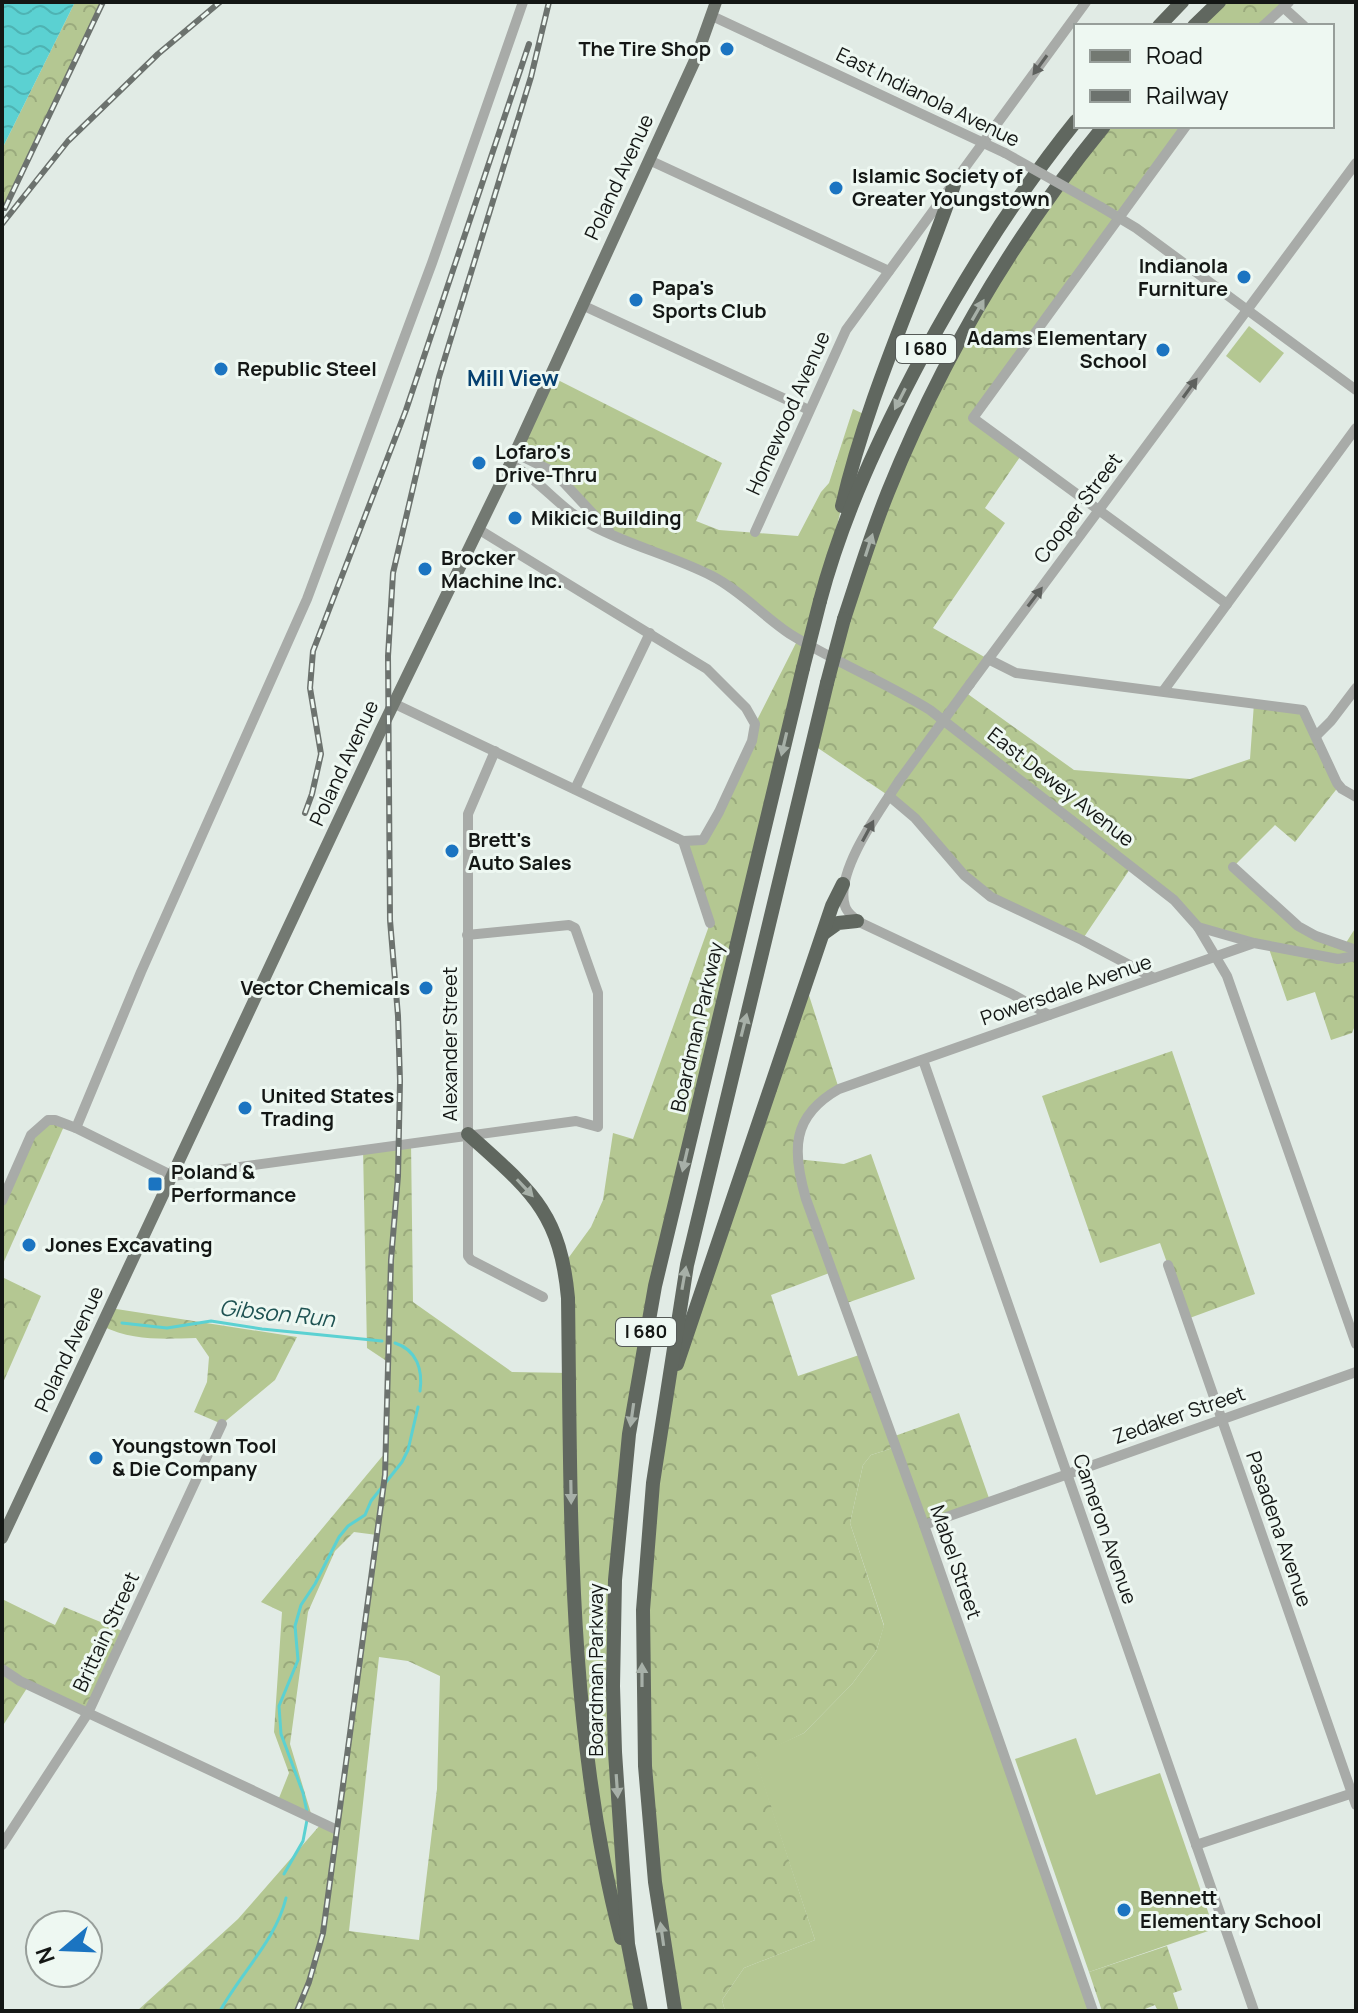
<svg xmlns="http://www.w3.org/2000/svg" width="1358" height="2013" viewBox="0 0 1358 2013" font-family="Manrope,sans-serif">
	<defs>
		<pattern id="forest-crowns" width="20" height="18" patternUnits="userSpaceOnUse" patternTransform="scale(2)"><rect width="20" height="18" fill="#b4c792"/><path d="M2 6a3 3 0 1 1 6 0M12 15a3 3 0 1 1 6 0" fill="none" stroke="#9aaa7d"/></pattern>
		<pattern id="water-waves" width="16" height="10" patternUnits="userSpaceOnUse" patternTransform="scale(2)"><rect width="16" height="10" fill="#5bd1d2"/><path d="M0 5q4-4 8 0t8 0" fill="none" stroke="#4eb3b3"/></pattern>
	</defs>
	<rect width="100%" height="100%" fill="#e1ebe5"/>
	<g fill="#b4c792">
		<polygon points="1249,326 1284,353 1260,383 1226,356"/>
		<polygon points="896,1447 1093,2011 725,2011 722,2000 744,1968 815,1940 754,1756 804,1733 852,1684 876,1652 884,1625 850,1523 863,1465 871,1455"/>
		<polygon points="1076,1738 1096,1795 1160,1773 1214,1929 1089,1972 1015,1759"/>
	</g>
	<g fill="url(#forest-crowns)" fill-rule="evenodd">
		<polygon points="75,2 103,2 2,215 2,149"/>
		<polygon points="1219,2 1289,2 1263,26 1194,26"/>
		<polygon points="1104,126 1186,126 973,418 1022,454 985,508 1005,523 933,628 988,659 965,692 1074,770 1190,779 1250,759 1254,703 1303,710 1339,786 1295,842 1275,825 1233,867 1282,914 1344,946 1356,927 1356,1023 1352,1033 1331,1040 1315,992 1287,1001 1268,946 1198,927 1132,866 1082,940 991,897 889,796 812,744 873,531 974,316"/>
		<path d="M550,376L722,463L696,521L719,530L798,536L821,492L829,483L853,409L868,416L848,479L636,1386L613,1686L640,2011H137L238,1919L321,1824L337,1829L377,1535L354,1532L335,1551L308,1612L290,1744L313,1820L277,1803L289,1773L274,1732L282,1612L261,1602L385,1453L388,1362L367,1348L363,1148L411,1141L413,1302L512,1372L569,1373L564,1264L591,1227L603,1200L613,1133L633,1139L710,923L683,841L703,840L755,724L798,639L729,586L613,535L554,472L515,453ZM379,1657L408,1661L440,1676L437,1789L419,1940L349,1931Z"/>
		<polygon points="806,986 839,1089 811,1112 796,1159 844,1164 871,1154 915,1279 844,1304 832,1272 771,1295 798,1376 862,1354 892,1437 959,1413 990,1501 924,1525 896,1447 871,1455 863,1465 850,1523 884,1626 876,1652 852,1684 804,1733 755,1757 815,1940 744,1968 722,2000 725,2011 675,2011 655,1882 646,1548 680,1354"/>
		<polygon points="1172,1051 1255,1294 1187,1319 1160,1243 1100,1263 1042,1096"/>
		<polygon points="41,1124 65,1124 2,1266 2,1201"/>
		<polygon points="2,1277 41,1296 2,1385"/>
		<path d="M110,1308L297,1337L275,1380L222,1424L194,1412L207,1382L209,1357L196,1338C162,1339 133,1341 102,1326Z"/>
		<polygon points="2,1599 55,1625 64,1607 125,1632 88,1713 29,1685 2,1727"/>
		<polygon points="1167,1946 1182,1990 1173,1993 1179,2011 1158,2011 1155,2005 1140,2011 1102,2011 1089,1972"/>
	</g>
	<polygon fill="url(#water-waves)" points="2,2 75,2 2,149"/>
	<g fill="none" stroke-linecap="round" stroke-linejoin="round">
		<g stroke="#5bd1d2" stroke-width="3">
			<polyline points="122,1323 167,1328 211,1321 262,1329 382,1341"/>
			<path d="M395,1343C417,1350 423,1370 420,1391"/>
			<polyline points="307,1812 303,1793 281,1734 279,1706 298,1660 295,1626 301,1605 315,1584 339,1537 348,1526 365,1515 371,1501 402,1462 408,1450 418,1407"/>
			<polyline points="284,1874 303,1841 307,1820"/>
			<path d="M220,2011C240,1974 276,1940 286,1898"/>
		</g>
		<g stroke="#a8aba8" stroke-width="10">
			<polyline points="1283,7 1304,26"/>
			<polyline points="712,16 1005,153"/>
			<polyline points="1263,26 1289,2"/>
			<polyline points="1186,126 973,418 1227,604"/>
			<polyline points="649,160 889,271"/>
			<polyline points="1101,207 1136,228 1356,390"/>
			<polyline points="582,305 809,410"/>
			<polyline points="515,453 554,472 609,531"/>
			<path d="M510,464C541,480 561,511 593,526C631,546 673,556 712,576C741,591 763,616 790,634C835,662 885,682 930,710L1174,900L1198,927L1227,976L1356,1344"/>
			<polyline points="755,532 846,330 1086,2"/>
			<polyline points="988,659 1016,673 1303,710 1337,783 1342,789 1356,797"/>
			<polyline points="970,684 1356,163"/>
			<polyline points="1164,690 1356,428"/>
			<polyline points="395,704 683,841 703,840 719,812 752,741 755,724 746,708 707,669 478,529"/>
			<polyline points="1316,736 1331,721 1356,688"/>
			<polyline points="495,751 468,814 468,1256 471,1260 543,1297"/>
			<path d="M899,781C881,809 834,872 845,906C847,913 853,916 857,921L1012,994L1049,1015"/>
			<polyline points="575,789 650,633"/>
			<polyline points="889,796 915,818 964,875 991,897 1082,940 1154,978"/>
			<polyline points="683,841 710,923"/>
			<polyline points="1233,867 1298,926 1316,936 1356,950"/>
			<polyline points="1198,927 1254,943"/>
			<polyline points="923,1060 1254,2011"/>
			<polyline points="76,1128 141,972 307,599 432,263 523,2"/>
			<polyline points="2,1201 31,1135 48,1120 55,1120 76,1128 173,1176 576,1121 598,1127 598,993 575,928 569,925 467,935"/>
			<polyline points="1168,1265 1356,1805"/>
			<polyline points="924,1525 1356,1372"/>
			<polyline points="2,1669 20,1681 335,1829"/>
			<polyline points="2,1845 88,1713 222,1424"/>
			<polyline points="1196,1845 1356,1792"/>
			<path d="M1093,2011L924,1525L806,1199C792,1151 791,1116 839,1089L1254,943L1338,959L1356,956"/>
		</g>
		<polyline stroke="#737972" stroke-width="12" points="2,1538 380,732 510,464 696,58 716,2"/>
		<g stroke="#60675f" stroke-width="14">
			<polyline points="1159,26 1182,2"/>
			<polyline points="1194,26 1219,2"/>
			<path d="M842,506C868,394 918,290 955,182"/>
			<path d="M820,601C843,514 881,434 923,355C968,272 1017,194 1076,121"/>
			<path d="M844,619C858,577 871,534 888,492C941,360 1014,236 1104,126"/>
			<polyline points="824,933 838,923 857,921"/>
			<path d="M468,1134C530,1190 560,1211 568,1298C571,1513 567,1729 621,1938"/>
			<polyline points="677,1364 832,906 843,884"/>
			<polyline points="641,2011 628,1944 615,1752 613,1686 615,1580 629,1434 655,1286 803,668"/>
			<polyline points="675,2011 655,1882 645,1766 643,1610 653,1483 687,1265 827,683"/>
		</g>
		<g stroke="#6c726e" stroke-width="6">
			<g id="rail">
				<polyline points="5,208 103,2"/>
				<polyline points="2,224 68,141 158,54 220,2"/>
				<polyline points="305,813 312,794 321,754 310,688 313,651 406,410 529,44"/>
				<polyline points="297,2011 309,1982 323,1933 385,1475 391,1260 398,1176 400,1081 398,1016 390,920 388,656 393,573 439,377 531,77 549,2"/>
			</g>
		</g>
		<use href="#rail" stroke="#eef8f2" stroke-width="3" stroke-dasharray="9" stroke-linecap="butt"/>
		<g stroke="#a8aba8" stroke-width="10">
			<polyline points="1005,153 1101,207"/>
			<polyline points="899,781 970,684"/>
		</g>
		<g stroke="#60675f" stroke-width="14">
			<polyline points="803,668 820,601"/>
			<polyline points="827,683 844,619"/>
		</g>
	</g>
	<defs><path id="oneway-solid" d="M-6-.8H1V-3.2L6.5 0L1 3.2V.8H-6Z" transform="scale(2)"/></defs>
	<g fill="#5e615e">
		<use href="#oneway-solid" transform="translate(1040 65) rotate(126)"/>
		<use href="#oneway-solid" transform="translate(1190 388) rotate(-54)"/>
		<use href="#oneway-solid" transform="translate(1035 597) rotate(-53)"/>
		<use href="#oneway-solid" transform="translate(868 831) rotate(-62)"/>
	</g>
	<g fill="#a7b0a8">
		<use href="#oneway-solid" transform="translate(978 310) rotate(-60)"/>
		<use href="#oneway-solid" transform="translate(900 399) rotate(117)"/>
		<use href="#oneway-solid" transform="translate(869 545) rotate(-72)"/>
		<use href="#oneway-solid" transform="translate(784 744) rotate(103)"/>
		<use href="#oneway-solid" transform="translate(744 1025) rotate(-76)"/>
		<use href="#oneway-solid" transform="translate(685 1160) rotate(103)"/>
		<use href="#oneway-solid" transform="translate(525 1188) rotate(47)"/>
		<use href="#oneway-solid" transform="translate(684 1278) rotate(-80)"/>
		<use href="#oneway-solid" transform="translate(632 1415) rotate(98)"/>
		<use href="#oneway-solid" transform="translate(571 1492) rotate(89)"/>
		<use href="#oneway-solid" transform="translate(642 1675) rotate(-90)"/>
		<use href="#oneway-solid" transform="translate(617 1786) rotate(86)"/>
		<use href="#oneway-solid" transform="translate(662 1934) rotate(-98)"/>
	</g>
	<g fill="#1b74c1" stroke="#eef8f2" stroke-width="3">
		<circle cx="727" cy="49" r="8"/>
		<circle cx="836" cy="188" r="8"/>
		<circle cx="1244" cy="277" r="8"/>
		<circle cx="636" cy="300" r="8"/>
		<circle cx="1163" cy="350" r="8"/>
		<circle cx="221" cy="369" r="8"/>
		<circle cx="479" cy="463" r="8"/>
		<circle cx="515" cy="518" r="8"/>
		<circle cx="425" cy="569" r="8"/>
		<circle cx="452" cy="851" r="8"/>
		<circle cx="426" cy="988" r="8"/>
		<circle cx="245" cy="1108" r="8"/>
		<rect x="147" y="1176" width="16" height="16" rx="4"/>
		<circle cx="29" cy="1245" r="8"/>
		<circle cx="96" cy="1458" r="8"/>
		<circle cx="1124" cy="1910" r="8"/>
	</g>
	<g text-anchor="middle" stroke-width="6" stroke-linejoin="round" paint-order="stroke">
		<g fill="#eef8f2" stroke="#555a57" stroke-width="2">
			<rect x="896" y="335" width="60" height="28" rx="6"/>
			<rect x="616" y="1318" width="60" height="28" rx="6"/>
		</g>
		<g font-size="18" font-weight="bold" fill="#141715">
			<text x="926" y="355">I 680</text>
			<text x="646" y="1338">I 680</text>
		</g>
		<g font-size="20" font-weight="bold" fill="#141715" stroke="#eef8f2" text-anchor="start">
			<text x="711" y="56" text-anchor="end">The Tire Shop</text>
			<text x="852" y="183">Islamic Society of<tspan x="852" dy="23">Greater Youngstown</tspan></text>
			<text x="1228" y="273" text-anchor="end">Indianola<tspan x="1228" dy="23">Furniture</tspan></text>
			<text x="652" y="295">Papa's<tspan x="652" dy="23">Sports Club</tspan></text>
			<text x="1147" y="345" text-anchor="end">Adams Elementary<tspan x="1147" dy="23">School</tspan></text>
			<text x="237" y="376">Republic Steel</text>
			<text x="495" y="459">Lofaro's<tspan x="495" dy="23">Drive-Thru</tspan></text>
			<text x="531" y="525">Mikicic Building</text>
			<text x="441" y="565">Brocker<tspan x="441" dy="23">Machine Inc.</tspan></text>
			<text x="468" y="847">Brett's<tspan x="468" dy="23">Auto Sales</tspan></text>
			<text x="410" y="995" text-anchor="end">Vector Chemicals</text>
			<text x="261" y="1103">United States<tspan x="261" dy="23">Trading</tspan></text>
			<text x="171" y="1179">Poland &amp;<tspan x="171" dy="23">Performance</tspan></text>
			<text x="45" y="1252">Jones Excavating</text>
			<text x="112" y="1453">Youngstown Tool<tspan x="112" dy="23">&amp; Die Company</tspan></text>
			<text x="1140" y="1905">Bennett<tspan x="1140" dy="23">Elementary School</tspan></text>
		</g>
		<g font-size="20" fill="#141715" stroke="#eef8f2">
			<text transform="translate(928 97) rotate(26)" y="7">East Indianola Avenue</text>
			<text transform="translate(619 177) rotate(-65)" y="7">Poland Avenue</text>
			<text transform="translate(788 413) rotate(-66)" y="7">Homewood Avenue</text>
			<text transform="translate(1078 508) rotate(-53)" y="7">Cooper Street</text>
			<text transform="translate(344 763) rotate(-65)" y="7">Poland Avenue</text>
			<text transform="translate(1061 787) rotate(38)" y="7">East Dewey Avenue</text>
			<text transform="translate(1066 990) rotate(-19)" y="7">Powersdale Avenue</text>
			<text transform="translate(697 1027) rotate(-77)" y="7">Boardman Parkway</text>
			<text transform="translate(450 1044) rotate(-90)" y="7">Alexander Street</text>
			<text transform="translate(69 1349) rotate(-65)" y="7">Poland Avenue</text>
			<text transform="translate(1179 1415) rotate(-19)" y="7">Zedaker Street</text>
			<text transform="translate(1105 1529) rotate(71)" y="7">Cameron Avenue</text>
			<text transform="translate(1279 1529) rotate(71)" y="7">Pasadena Avenue</text>
			<text transform="translate(956 1562) rotate(71)" y="7">Mabel Street</text>
			<text transform="translate(106 1632) rotate(-65)" y="7">Brittain Street</text>
			<text transform="translate(596 1670) rotate(-90)" y="7">Boardman Parkway</text>
		</g>
		<g font-size="22" font-weight="bold" fill="#054070" stroke="#eef8f2">
			<text x="513" y="386">Mill View</text>
		</g>
		<g font-size="22" font-style="italic" fill="#1e5252" stroke="#eef8f2">
			<text transform="translate(277 1313) rotate(6)" y="8">Gibson Run</text>
		</g>
	</g>
	<rect width="1358" height="2013" fill="none" stroke="#141715" stroke-width="8"/>
	<rect x="1074" y="24" width="260" height="104" fill="#eef8f2" stroke="#979e9a" stroke-width="2"/>
	<rect x="1090" y="50" width="40" height="12" fill="#737972" stroke="#979e9a" stroke-width="2"/>
	<text x="1146" y="64" font-size="24" fill="#141715">Road</text>
	<rect x="1090" y="90" width="40" height="12" fill="#6c726e" stroke="#979e9a" stroke-width="2"/>
	<text x="1146" y="104" font-size="24" fill="#141715">Railway</text>
	<g transform="translate(64 1949) rotate(251)"><circle r="38" fill="#eef8f2" stroke="#979e9a" stroke-width="2"/>
	<path d="M0-6L14 30L0 20L-14 30Z" fill="#1b74c1"/>
	<text y="-12" font-size="22" font-weight="bold" text-anchor="middle" fill="#141715">N</text>
	</g>
</svg>
